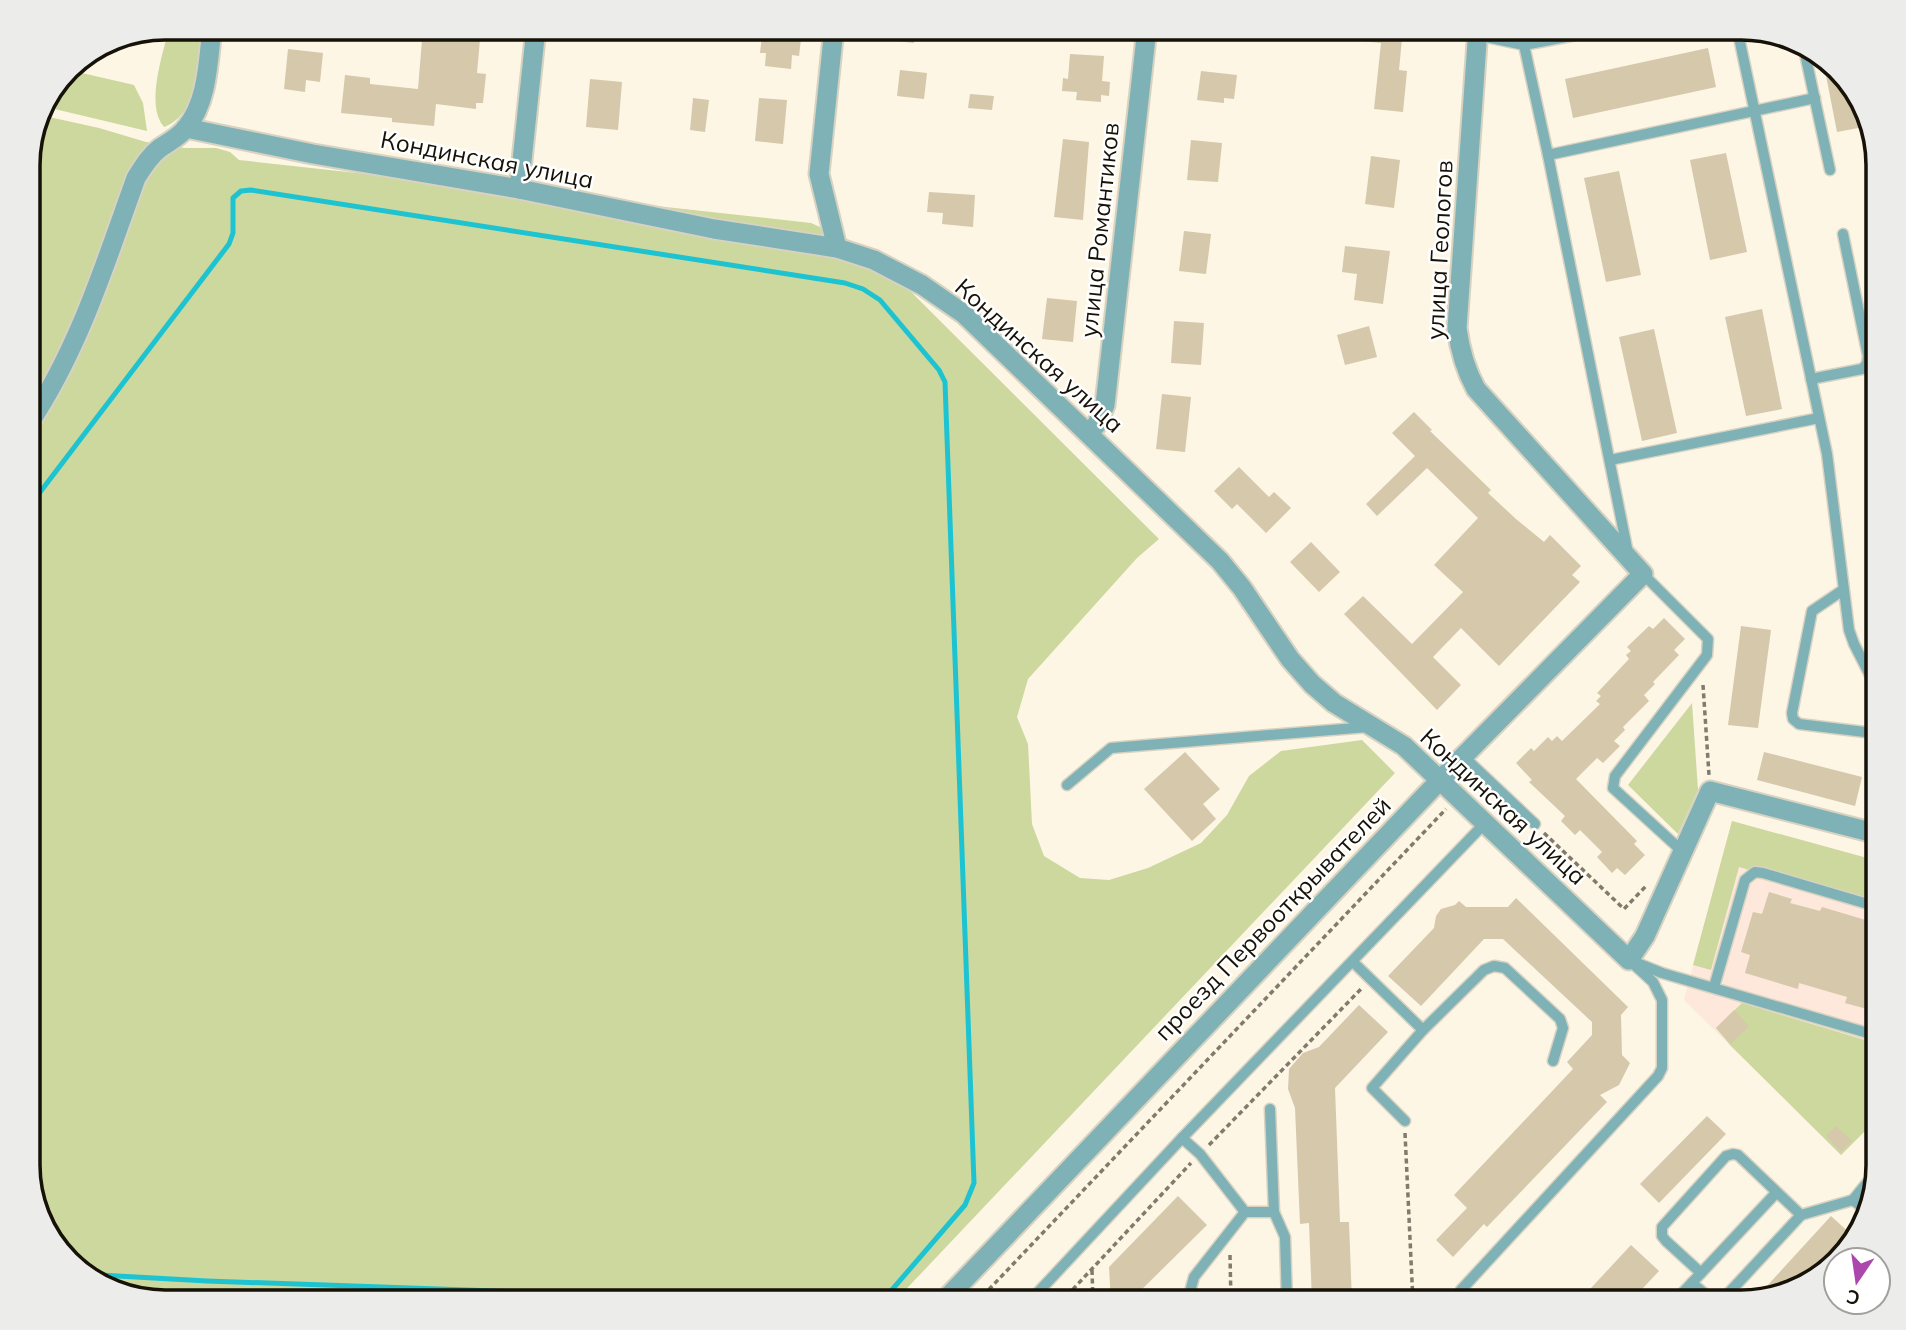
<svg xmlns="http://www.w3.org/2000/svg" width="1906" height="1330" viewBox="0 0 1906 1330" font-family="Mulish,sans-serif">
	<rect width="100%" height="100%" fill="#fdf6e4"/>
	<polygon fill="#fee7db" points="1732,821 1878,861 1878,1118 1841,1155 1684,1000"/>
	<g fill="#ccd89e">
		<path d="M169,28H202C198,59 199,115 164,127C145,105 163,54 169,28Z"/>
		<polygon points="69,70 134,85 143,103 147,131 42,106"/>
		<polygon points="40,115 99,128 146,142 185,148 216,148 230,152 239,160 811,223 867,248 1159,539 1137,558 1028,679 1017,717 1028,744 1032,824 1044,856 1080,878 1109,880 1148,868 1201,843 1227,815 1249,776 1281,751 1362,740 1395,773 894,1302 165,1302 82,1274 46,1233 28,1173 28,156"/>
		<polygon points="1692,703 1698,790 1678,834 1628,785"/>
		<polygon points="1732,821 1878,861 1878,907 1739,867 1711,970 1693,965"/>
		<polygon points="1742,1003 1865,1040 1878,1042 1878,1118 1841,1155 1731,1046 1716,1028"/>
	</g>
	<g fill="none" stroke-linecap="round" stroke-linejoin="round">
		<g stroke="#1dc3d1" stroke-width="5">
			<polyline points="28,508 229,244 233,233 233,198 241,191 251,190 845,283 863,289 880,300 939,370 945,382 974,1183 965,1205 884,1299 864,1302"/>
			<polyline points="82,1274 207,1281 817,1302"/>
		</g>
	</g>
	<g fill="#d5c8ab">
		<polygon points="423,28 481,28 477,73 486,74 483,103 476,103 476,109 436,104 434,126 392,122 392,118 341,113 345,75 370,78 370,84 418,89"/>
		<polygon points="763,28 795,28 794,38 801,39 799,56 792,55 791,69 765,66 766,53 760,53"/>
		<polygon points="896,28 916,28 914,43 895,41"/>
		<polygon points="1340,28 1403,28 1399,70 1407,71 1403,112 1374,109 1381,43 1339,39"/>
		<polygon points="1708,48 1716,87 1573,118 1565,79"/>
		<polygon points="288,49 323,53 320,82 306,80 305,92 284,89"/>
		<polygon points="1070,54 1104,56 1102,81 1110,82 1109,96 1101,95 1101,102 1076,100 1077,92 1062,91 1063,78 1068,79"/>
		<polygon points="1822,55 1864,104 1869,126 1837,132"/>
		<polygon points="900,70 927,73 924,99 897,96"/>
		<polygon points="1201,71 1237,75 1234,99 1224,98 1224,103 1197,100"/>
		<polygon points="590,79 622,82 618,130 586,127"/>
		<polygon points="970,94 994,96 992,110 968,108"/>
		<polygon points="693,98 709,100 705,132 690,130"/>
		<polygon points="759,98 787,100 783,144 755,141"/>
		<polygon points="1063,139 1089,142 1083,220 1054,217"/>
		<polygon points="1191,140 1222,143 1218,182 1187,180"/>
		<polygon points="1726,153 1747,252 1710,260 1690,160"/>
		<polygon points="1371,156 1400,160 1394,208 1365,204"/>
		<polygon points="1619,171 1641,275 1606,282 1584,178"/>
		<polygon points="929,192 975,195 973,227 942,224 943,213 927,212"/>
		<polygon points="1184,231 1211,234 1206,274 1179,271"/>
		<polygon points="1345,246 1390,251 1383,304 1354,300 1357,274 1342,272"/>
		<polygon points="1047,298 1077,301 1073,342 1042,339"/>
		<polygon points="1762,309 1782,409 1746,416 1725,317"/>
		<polygon points="1174,321 1204,323 1201,365 1171,363"/>
		<polygon points="1369,326 1377,357 1345,365 1337,335"/>
		<polygon points="1654,329 1677,433 1642,441 1619,337"/>
		<polygon points="1162,394 1191,397 1185,452 1156,449"/>
		<polygon points="1414,412 1432,430 1430,431 1491,490 1488,493 1516,519 1544,542 1550,535 1581,566 1572,575 1580,582 1499,666 1461,628 1433,657 1461,685 1437,710 1344,614 1363,596 1412,644 1463,592 1434,565 1478,518 1427,468 1377,516 1366,504 1415,456 1392,433"/>
		<polygon points="1239,467 1269,497 1274,492 1291,508 1266,533 1237,504 1232,509 1214,491"/>
		<polygon points="1311,542 1340,572 1319,592 1290,562"/>
		<polygon points="1664,618 1685,639 1674,650 1679,655 1653,682 1655,684 1644,695 1649,701 1623,727 1625,730 1614,741 1620,746 1603,763 1597,758 1576,779 1637,841 1634,844 1645,855 1625,875 1617,868 1612,873 1597,857 1602,852 1580,830 1575,835 1561,821 1565,816 1529,782 1532,780 1516,763 1531,748 1534,751 1548,737 1552,741 1557,736 1562,741 1600,704 1596,701 1601,696 1597,693 1629,659 1626,655 1631,651 1627,647 1649,626 1653,629"/>
		<polygon points="1741,626 1771,630 1758,728 1728,725"/>
		<polygon points="1185,752 1220,789 1203,804 1216,819 1192,841 1144,789"/>
		<polygon points="1764,752 1862,777 1855,806 1757,780"/>
		<polygon points="1769,892 1792,899 1790,903 1820,911 1822,907 1869,921 1868,926 1878,928 1878,1012 1845,1003 1847,997 1799,983 1798,989 1745,973 1750,955 1741,952 1753,912 1762,914"/>
		<polygon points="1516,898 1628,1007 1621,1015 1622,1055 1630,1063 1619,1085 1600,1095 1607,1102 1487,1227 1484,1224 1453,1257 1436,1240 1467,1208 1454,1195 1573,1069 1567,1062 1592,1035 1592,1022 1503,939 1484,939 1421,1006 1388,976 1434,928 1436,916 1441,909 1455,905 1459,901 1466,907 1508,907"/>
		<polygon points="1359,1005 1388,1032 1335,1088 1340,1222 1349,1222 1352,1302 1312,1302 1309,1223 1300,1224 1295,1108 1288,1089 1289,1069 1303,1053 1319,1047"/>
		<polygon points="1734,1010 1749,1026 1731,1044 1716,1028"/>
		<polygon points="1707,1116 1726,1134 1659,1203 1640,1184"/>
		<polygon points="1836,1126 1852,1141 1841,1152 1826,1136"/>
		<polygon points="1178,1196 1207,1225 1129,1302 1111,1302 1109,1267"/>
		<polygon points="1831,1216 1854,1237 1850,1248 1802,1288 1755,1299"/>
		<polygon points="1631,1245 1659,1271 1630,1302 1578,1302"/>
	</g>
	<g fill="none" stroke-linecap="round" stroke-linejoin="round">
		<g stroke="#d8d2c1" stroke-width="13">
			<g id="lane">
				<polyline points="1737,28 1827,454 1849,630 1854,644 1876,687 1873,733 1878,776"/>
				<polyline points="1477,35 1524,45 1612,28"/>
				<polyline points="1524,45 1548,155 1815,98"/>
				<polyline points="1804,49 1830,170"/>
				<polyline points="1548,155 1628,553"/>
				<polyline points="1811,379 1862,369 1867,364 1868,356 1843,234"/>
				<polyline points="1610,460 1819,418"/>
				<polyline points="1643,574 1708,639 1707,655 1615,776 1613,788 1683,852"/>
				<polyline points="1843,590 1812,611 1792,713 1793,719 1799,724 1873,733"/>
				<polyline points="1463,756 1535,824"/>
				<polyline points="1067,785 1111,748 1368,727"/>
				<polyline points="1874,833 1878,816"/>
				<polyline points="1353,962 1423,1030"/>
				<polyline points="1637,963 1662,973 1878,1036"/>
				<polyline points="1714,987 1745,880 1755,872 1763,873 1878,907"/>
				<polyline points="1270,1109 1274,1212"/>
				<polyline points="1405,1121 1372,1088 1423,1030 1484,970 1494,966 1505,968 1560,1019 1563,1028 1553,1061"/>
				<polyline points="1182,1138 1200,1154 1245,1212"/>
				<polyline points="1863,1208 1853,1200 1875,1173"/>
				<polyline points="1245,1212 1274,1212 1285,1237 1287,1302"/>
				<polyline points="1701,1273 1666,1241 1662,1236 1662,1227 1726,1156 1733,1154 1738,1155 1801,1215 1853,1200"/>
				<polyline points="1692,1283 1710,1298 1725,1297 1801,1215"/>
				<polyline points="1029,1302 1182,1138 1486,822"/>
				<polyline points="1191,1302 1191,1288 1194,1277 1245,1212"/>
				<polyline points="1458,1302 1461,1290 1658,1076 1662,1068 1662,1000 1653,982 1629,960"/>
				<polyline points="1674,1302 1776,1193"/>
			</g>
		</g>
		<g stroke="#d8d2c1" stroke-width="23">
			<g id="street">
				<polyline points="834,28 819,174 837,248"/>
				<polyline points="186,128 313,154 519,189 714,229 837,248 874,260 922,285 964,314 1220,561 1242,588 1290,659 1312,684 1334,703 1404,746 1629,960 1645,936 1710,791 1878,834"/>
				<polyline points="519,189 536,28"/>
				<path d="M28,425C79,349 105,264 136,178C143,167 149,156 160,148C169,142 179,137 186,128C208,101 208,61 212,28"/>
				<polyline points="1089,433 1097,424 1105,405 1147,28"/>
				<path d="M943,1302L1441,779L1643,574L1476,389C1465,369 1460,351 1457,328L1478,28"/>
			</g>
		</g>
		<g stroke="#807b6c" stroke-width="3.5" stroke-dasharray="5 3.5" stroke-linecap="butt">
			<polyline points="1703,685 1709,775"/>
			<polyline points="1544,833 1624,909 1646,886"/>
			<polyline points="1405,1133 1413,1302"/>
			<polyline points="1209,1145 1362,988"/>
			<polyline points="1230,1255 1231,1302"/>
			<polyline points="1092,1270 1093,1302"/>
			<polyline points="157,1299 229,1302"/>
			<polyline points="977,1302 1446,809"/>
			<polyline points="1061,1302 1191,1163"/>
		</g>
		<use href="#lane" stroke="#7eb2b7" stroke-width="10"/>
		<use href="#street" stroke="#7eb2b7" stroke-width="19"/>
	</g>
	<g text-anchor="middle" stroke-width="5" stroke-linejoin="round" paint-order="stroke">
		<g font-size="24" fill="#161207" stroke="#fff">
			<text transform="translate(487 160) rotate(11)" y="8">Кондинская улица</text>
			<text transform="translate(1100 230) rotate(-84)" y="8">улица Романтиков</text>
			<text transform="translate(1440 250) rotate(-87)" y="8">улица Геологов</text>
			<text transform="translate(1039 356) rotate(42)" y="8">Кондинская улица</text>
			<text transform="translate(1503 807) rotate(43)" y="8">Кондинская улица</text>
			<text transform="translate(1273 919) rotate(-46)" y="8">проезд Первооткрывателей</text>
		</g>
	</g>
	<path d="M0 0H1906V1330H0ZM165 40H1741A125 125 0 0 1 1866 165V1165A125 125 0 0 1 1741 1290H165A125 125 0 0 1 40 1165V165A125 125 0 0 1 165 40Z" fill="#ececeb" fill-rule="evenodd"/>
	<path fill="none" stroke="#161207" stroke-width="3.5" d="M165 40H1741A125 125 0 0 1 1866 165V1165A125 125 0 0 1 1741 1290H165A125 125 0 0 1 40 1165V165A125 125 0 0 1 165 40Z"/>
	<g transform="translate(1857 1281) rotate(193)"><circle r="33" fill="#ffffff" stroke="#a2a09c" stroke-width="2"/>
	<path d="M0-5L12 26L0 18L-12 26Z" fill="#ac48ad"/>
	<text y="-10" font-size="19" font-weight="bold" text-anchor="middle" fill="#161207">С</text>
	</g>
</svg>
